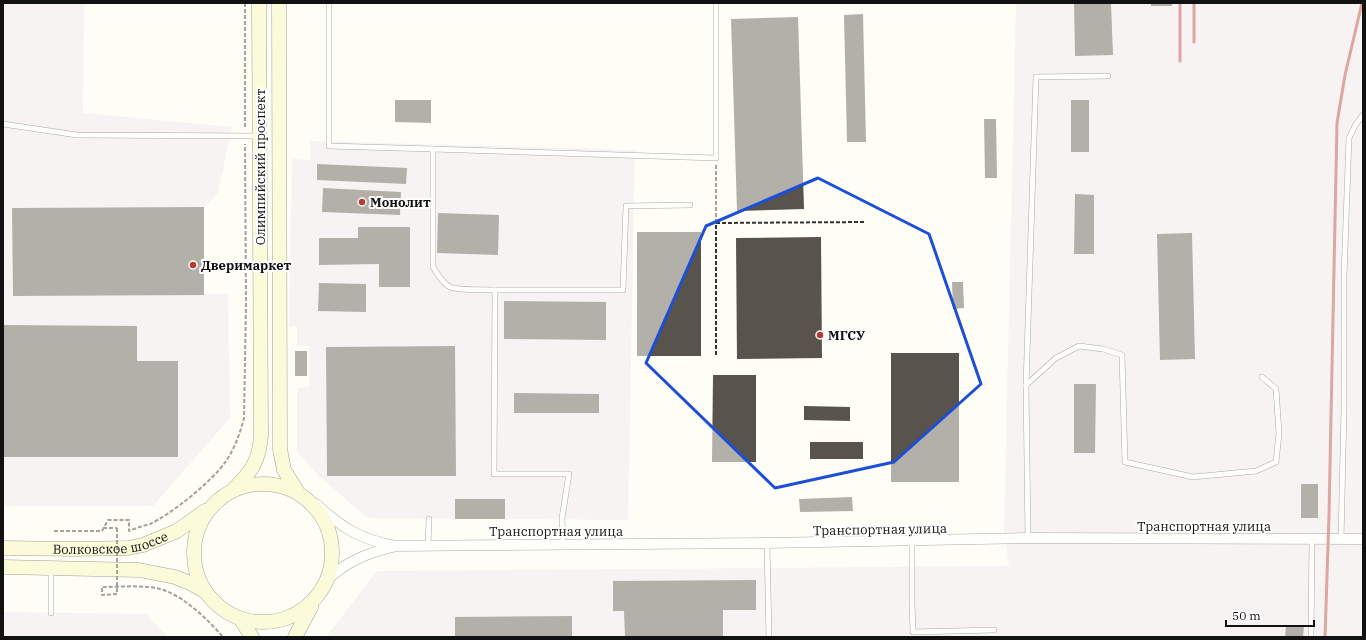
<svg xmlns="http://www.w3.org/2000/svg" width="1366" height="640" viewBox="0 0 1366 640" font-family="'IBM Plex Serif',serif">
	<rect width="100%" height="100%" fill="#fefef6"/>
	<g fill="#eee7ee">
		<polygon points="3,3 84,3 83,113 232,127 218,193 204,207 204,294 228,294 230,418 153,506 3,506"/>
		<polygon points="1016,3 1363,3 1363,637 326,637 377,571 1009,566 1004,532"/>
		<polygon points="310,141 635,150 628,520 367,518 318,475 297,452 297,388 309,387 309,346 297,346 297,326 289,326 292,159 310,160"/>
		<polygon points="3,612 146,614 168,637 3,637"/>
	</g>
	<g fill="#59534e">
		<polygon points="1074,3 1111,3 1113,55 1075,56"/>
		<rect x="1151" y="3" width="21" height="3"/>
		<polygon points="863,14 866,142 847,142 844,15"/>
		<polygon points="798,17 804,209 737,211 731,19"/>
		<polygon points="395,100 431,100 431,123 395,122"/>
		<rect x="1071" y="100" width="18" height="52"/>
		<polygon points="984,119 996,119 997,178 985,178"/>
		<polygon points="317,164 407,168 406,184 317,180"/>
		<polygon points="323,188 401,192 400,215 322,212"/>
		<polygon points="1075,194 1094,195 1094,254 1074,254"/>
		<polygon points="204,207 204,295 13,296 12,208"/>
		<polygon points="438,213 499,215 498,255 437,253"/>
		<polygon points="358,227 410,227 410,287 379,287 379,264 319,265 319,238 358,238"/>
		<rect x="637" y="232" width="64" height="124"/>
		<polygon points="1192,233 1195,359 1160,360 1157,234"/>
		<polygon points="821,237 822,358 737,359 736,238"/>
		<polygon points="952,282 963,282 964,308 953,309"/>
		<polygon points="319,283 366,284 366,312 318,311"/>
		<polygon points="504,301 606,302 606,340 504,339"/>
		<polygon points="3,325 137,326 137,361 178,361 178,457 3,457"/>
		<polygon points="455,346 456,476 327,476 326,347"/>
		<rect x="295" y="351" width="12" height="25"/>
		<rect x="891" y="353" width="68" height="129"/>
		<polygon points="713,375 756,375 756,462 712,462"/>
		<polygon points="1074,384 1096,384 1095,453 1074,453"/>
		<polygon points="514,393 599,394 599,413 514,413"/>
		<polygon points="804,406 850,407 850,421 804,420"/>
		<rect x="810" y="442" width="53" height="17"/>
		<rect x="1301" y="484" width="17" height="34"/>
		<polygon points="852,497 853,511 800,512 799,499"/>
		<rect x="455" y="499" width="50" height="20"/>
		<polygon points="756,580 756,610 723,610 723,637 625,637 624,611 613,611 613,581"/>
		<polygon points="572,616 572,637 455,637 455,617"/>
		<polygon points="1286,626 1304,627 1303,637 1285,637"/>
	</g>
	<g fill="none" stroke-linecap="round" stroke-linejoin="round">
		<g stroke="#444" stroke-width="6">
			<g id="lane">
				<path d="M329,3V146L433,149V267C437,273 442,283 450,287C460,291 483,289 495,290L494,474H569L562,518L563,544"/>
				<polyline points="3,124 77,135 258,136"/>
				<polyline points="433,149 716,158 716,3"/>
				<polyline points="495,290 623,290 626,206 690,205"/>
				<polyline points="1026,385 1056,358 1079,346 1103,349 1122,355 1125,462 1193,477 1256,471 1276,462 1279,433 1276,389 1262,377"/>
				<polyline points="1028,538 1026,385 1036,77 1108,76"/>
				<polyline points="1341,539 1344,409 1344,276 1349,138 1356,124 1363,115"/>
				<polyline points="912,541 912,603 913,632 994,630"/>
				<polyline points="767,543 769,637"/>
				<polyline points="428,546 429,519"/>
				<polyline points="51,570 51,613"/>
				<polyline points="1311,637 1312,539"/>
			</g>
		</g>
		<g stroke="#444" stroke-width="11">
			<g id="street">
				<path d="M316,504C342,528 361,540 396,546L767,543L1028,538L1363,539"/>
				<path d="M327,580C346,562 367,553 393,547"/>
			</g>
		</g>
		<g stroke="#333" stroke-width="15">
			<g id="secondary">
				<polyline points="279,3 280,449 284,470 297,491"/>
				<circle cx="263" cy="553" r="69"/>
				<path d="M233,490C251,472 259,462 261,436L259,3"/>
				<path id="s1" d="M3,548L74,549L128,548L143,545L177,531L205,511"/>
				<polyline points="3,567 139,570 175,577 190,583 206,592"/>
				<polyline points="240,618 252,637"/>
				<polyline points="295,637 311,607"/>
			</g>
		</g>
		<g stroke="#333" stroke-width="2" stroke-dasharray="4 2" stroke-linecap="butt">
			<polyline points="245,3 245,128"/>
			<polyline points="716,165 716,356"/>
			<polyline points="716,223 866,222"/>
			<polyline points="103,528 117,528"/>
			<path d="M54,531H102L108,520H129V531C136,528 143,526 150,524C170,515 214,480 226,461C235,448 240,433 244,418L246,303L245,144"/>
			<path d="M117,594L102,595V587C121,587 149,584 166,591C187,599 209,621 223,637"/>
		</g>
		<use href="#lane" stroke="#fff" stroke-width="5"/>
		<use href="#street" stroke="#fff" stroke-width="10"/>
		<use href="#secondary" stroke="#f8f9b6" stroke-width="14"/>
		<g stroke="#b73d33" stroke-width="3">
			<polyline points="1180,3 1180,61"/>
			<polyline points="1194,42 1194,3"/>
			<polyline points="1325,637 1329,515 1337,123 1345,75 1362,3"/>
		</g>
		<polyline stroke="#333" stroke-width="2" stroke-dasharray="4 2" stroke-linecap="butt" points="117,528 117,594"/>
	</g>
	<path d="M0 0H1366V640H0ZM818,178L929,234L981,384L894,462L775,488L646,363L706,226Z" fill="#fefef6" fill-opacity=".55" fill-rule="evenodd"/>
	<path fill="none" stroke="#1d4ed8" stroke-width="3" stroke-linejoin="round" d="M818,178L929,234L981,384L894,462L775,488L646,363L706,226Z"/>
	<g fill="#b73d33" stroke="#fff" stroke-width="1.5">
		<circle cx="362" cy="202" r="4"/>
		<circle cx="193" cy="265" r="4"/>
		<circle cx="820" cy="335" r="4"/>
	</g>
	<g text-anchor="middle" stroke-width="4" stroke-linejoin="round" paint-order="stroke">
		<g font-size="13" fill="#111" stroke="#fff">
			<text transform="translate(260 167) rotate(-90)" y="5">Олимпийский проспект</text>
			<text x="1204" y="531">Транспортная улица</text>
			<text transform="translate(880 529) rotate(-1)" y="5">Транспортная улица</text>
			<text x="556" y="536">Транспортная улица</text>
			<text dy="5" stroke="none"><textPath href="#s1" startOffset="108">Волковское шоссе</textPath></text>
		</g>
		<g font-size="13" font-weight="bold" fill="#111" stroke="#fff" text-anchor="start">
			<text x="370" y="207">Монолит</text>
			<text x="201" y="270">Дверимаркет</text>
			<text x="828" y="340">МГСУ</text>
		</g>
	</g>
	<rect width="1366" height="640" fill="none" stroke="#111111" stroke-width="8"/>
	<path d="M1226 620v6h88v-6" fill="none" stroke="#111111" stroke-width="2"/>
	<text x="1232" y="620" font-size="12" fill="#111111" stroke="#ffffff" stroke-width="3" paint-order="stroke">50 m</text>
</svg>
